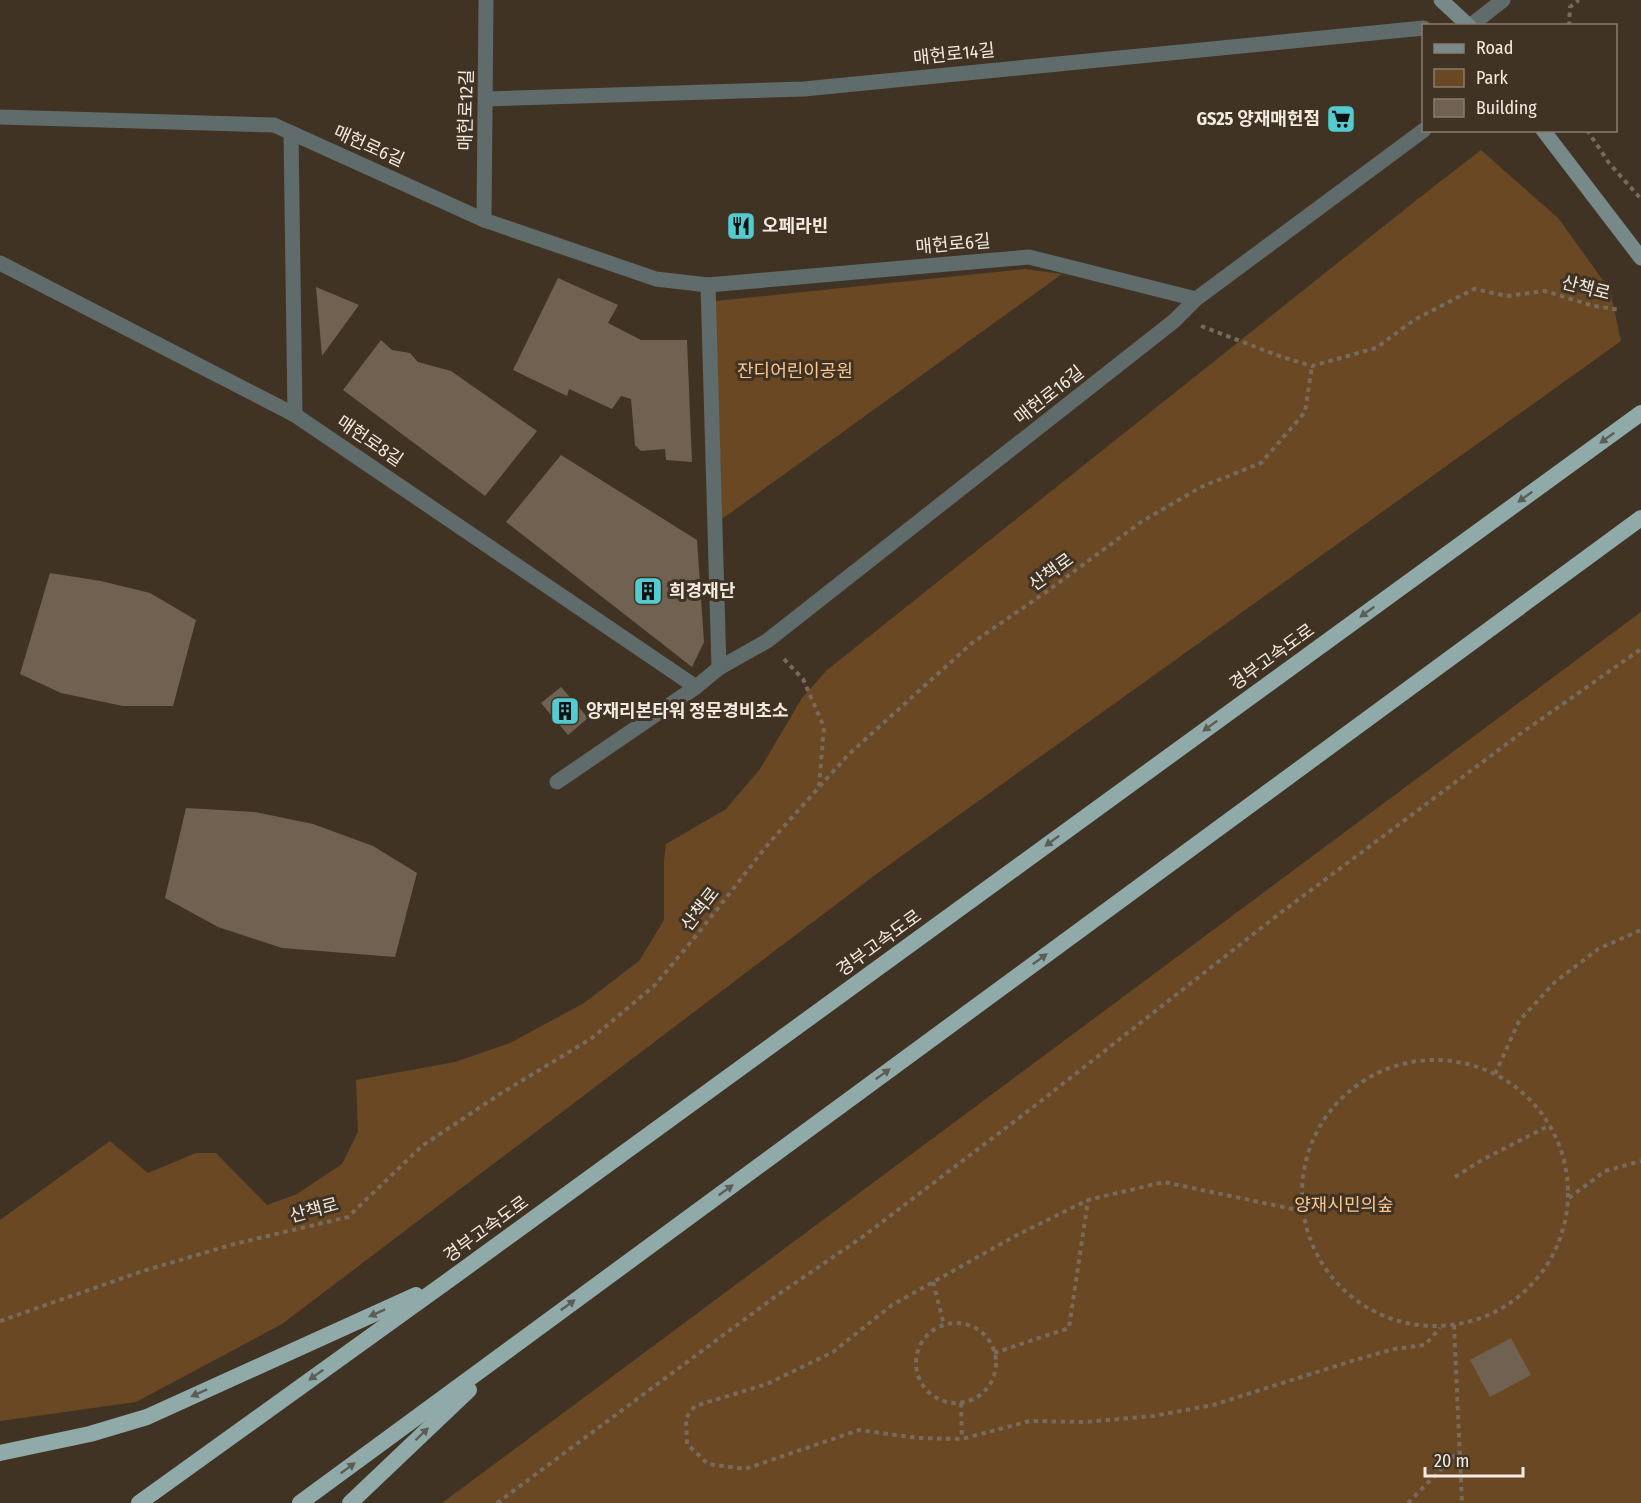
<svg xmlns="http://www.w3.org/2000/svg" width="1641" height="1503" viewBox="0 0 1641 1503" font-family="'Fira Sans Condensed','Noto Sans KR',sans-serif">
	<rect width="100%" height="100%" fill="#403324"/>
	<g fill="#694823">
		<polygon points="1481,150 1559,219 1610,290 1621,341 875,875 282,1324 136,1402 0,1421 0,1220 110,1141 148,1173 196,1153 216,1153 267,1205 297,1194 342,1164 358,1132 356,1080 455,1062 510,1043 584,1003 639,961 664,920 664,860 666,844 726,809 760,769 802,698 827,670 1419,198"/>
		<polygon points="1025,269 1062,274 722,519 715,301"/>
		<polygon points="1641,612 1641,1503 442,1503"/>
	</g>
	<g fill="#706151">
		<polygon points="558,278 618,305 608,323 641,340 687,340 692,462 666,460 665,449 641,451 635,445 631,399 621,396 612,409 569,389 567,396 513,370"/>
		<polygon points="316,287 359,305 322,356"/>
		<polygon points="381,340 392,350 410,353 418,362 451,371 537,431 485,496 343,390"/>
		<polygon points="561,455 697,540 704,642 692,667 506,522"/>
		<polygon points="50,573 101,581 150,593 196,620 173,706 123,706 61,693 20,674"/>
		<polygon points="561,687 588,718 568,735 541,703"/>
		<polygon points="186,808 255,812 313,824 373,846 417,873 395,957 282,948 218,927 165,898"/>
		<polygon points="1511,1338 1531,1375 1490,1397 1470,1360"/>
	</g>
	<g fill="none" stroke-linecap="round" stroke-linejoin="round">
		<g stroke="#776b5e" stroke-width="4" stroke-dasharray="4.5 4.5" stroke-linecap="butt">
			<polyline points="1569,26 1570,7 1579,0"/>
			<polyline points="1587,130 1609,163 1641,199"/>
			<polyline points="1201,326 1282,357 1312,366 1376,348 1414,320 1474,289 1507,296 1545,291 1594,306 1621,310"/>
			<polyline points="784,659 803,679 824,727 819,786"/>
			<circle cx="1435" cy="1193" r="133"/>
			<polyline points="1495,1074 1519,1021 1555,982 1598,949 1641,930"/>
			<polyline points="1455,1177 1482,1160 1550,1125"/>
			<polyline points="1569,1198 1605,1171 1641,1161"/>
			<polyline points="1302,1211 1164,1182 1088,1200 1017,1235 892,1305 833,1352 767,1384 695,1406 686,1418 687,1444 708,1464 745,1469 859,1430 918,1438 962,1439 1030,1421 1085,1422 1153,1416 1213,1405 1355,1360 1394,1349 1425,1345 1440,1328"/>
			<polyline points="933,1282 944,1325"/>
			<polyline points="0,1321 143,1271 234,1244 348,1217 422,1146 500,1094 592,1038 655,985 700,931 769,843 848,755 972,643 1046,592 1141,522 1201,487 1261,463 1305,412 1312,366"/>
			<circle cx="956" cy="1363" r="40"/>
			<polyline points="1454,1325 1462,1503"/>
			<polyline points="994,1353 1069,1328 1088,1200"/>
			<polyline points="961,1403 962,1438"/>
			<polyline points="497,1503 776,1296 861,1238 1032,1108 1279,914 1520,734 1641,649"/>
			<polyline points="1408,1503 1459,1451"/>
		</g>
		<polyline stroke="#606b6b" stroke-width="15" points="557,782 696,687"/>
		<g stroke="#606b6b" stroke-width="15">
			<polyline points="486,99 804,89 1424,28"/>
			<polyline points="0,117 274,125 484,220 656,279 708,285 1029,257 1196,299"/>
			<polyline points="291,133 295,415"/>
			<polyline points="484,220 486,0"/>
			<polyline points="0,263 295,415 696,687 719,668 767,641 1174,321 1196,299 1424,130"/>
			<polyline points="708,285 719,668"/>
		</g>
		<polyline stroke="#606b6b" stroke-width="15" points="1470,26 1503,0"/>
		<g stroke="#778989" stroke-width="15">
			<polyline points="1441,0 1469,26"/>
			<polyline points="1543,130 1641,258"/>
		</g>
		<g stroke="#90aaaa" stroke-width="16">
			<polyline points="0,1453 90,1434 147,1417 416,1295"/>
			<polyline points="139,1503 449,1280 1641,413"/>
			<polyline points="300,1503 1641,518"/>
			<polyline points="350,1503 469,1390"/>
		</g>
	</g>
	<defs><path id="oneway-solid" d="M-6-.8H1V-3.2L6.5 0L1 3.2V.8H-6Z" transform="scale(1.5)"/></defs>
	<g fill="#5c5d53">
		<use href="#oneway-solid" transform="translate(1607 438) rotate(144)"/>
		<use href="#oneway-solid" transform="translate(1525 497) rotate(144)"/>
		<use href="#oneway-solid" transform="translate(1367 612) rotate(144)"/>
		<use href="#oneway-solid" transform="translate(1210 726) rotate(144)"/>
		<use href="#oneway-solid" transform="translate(1052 841) rotate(144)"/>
		<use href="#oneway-solid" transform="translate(1040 959) rotate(-36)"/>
		<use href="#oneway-solid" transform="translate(883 1074) rotate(-36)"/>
		<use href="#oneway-solid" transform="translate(726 1190) rotate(-36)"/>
		<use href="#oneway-solid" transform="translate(568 1305) rotate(-36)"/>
		<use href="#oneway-solid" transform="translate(377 1313) rotate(156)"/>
		<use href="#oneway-solid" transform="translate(316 1375) rotate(144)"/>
		<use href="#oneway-solid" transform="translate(199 1393) rotate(156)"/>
		<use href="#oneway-solid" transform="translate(422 1434) rotate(-44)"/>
		<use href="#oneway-solid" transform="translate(348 1468) rotate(-36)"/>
	</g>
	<defs>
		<g id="supermarket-square" transform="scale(1.5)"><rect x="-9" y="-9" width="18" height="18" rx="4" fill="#52ccd0" stroke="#403324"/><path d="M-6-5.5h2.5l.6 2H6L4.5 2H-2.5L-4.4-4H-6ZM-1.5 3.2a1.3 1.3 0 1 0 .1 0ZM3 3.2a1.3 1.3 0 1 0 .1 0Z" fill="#111"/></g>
		<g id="restaurant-square" transform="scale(1.5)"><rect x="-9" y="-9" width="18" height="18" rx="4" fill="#52ccd0" stroke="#403324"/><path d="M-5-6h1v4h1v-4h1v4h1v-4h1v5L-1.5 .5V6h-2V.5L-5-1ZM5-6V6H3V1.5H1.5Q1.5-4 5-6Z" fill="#111"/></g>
		<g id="building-square" transform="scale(1.5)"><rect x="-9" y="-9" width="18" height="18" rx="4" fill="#52ccd0" stroke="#403324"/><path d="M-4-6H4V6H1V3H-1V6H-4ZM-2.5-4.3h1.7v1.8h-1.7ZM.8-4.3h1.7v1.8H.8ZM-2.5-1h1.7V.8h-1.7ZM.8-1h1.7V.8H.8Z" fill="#111"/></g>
	</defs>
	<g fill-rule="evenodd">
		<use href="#supermarket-square" x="1341" y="119"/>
		<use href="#restaurant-square" x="741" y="226"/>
		<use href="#building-square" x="648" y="591"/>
		<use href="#building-square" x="565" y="711"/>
	</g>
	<g text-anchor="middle" stroke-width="6" stroke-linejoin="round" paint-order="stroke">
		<g font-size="18" fill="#f3eae1" stroke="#403324">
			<text transform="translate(954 54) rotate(-6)" y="6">매헌로14길</text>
			<text transform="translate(466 110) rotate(-89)" y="6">매헌로12길</text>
			<text transform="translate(369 146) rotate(24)" y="6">매헌로6길</text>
			<text transform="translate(953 244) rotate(-5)" y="6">매헌로6길</text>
			<text transform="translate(1586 288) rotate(14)" y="6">산책로</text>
			<text transform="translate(1049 395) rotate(-38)" y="6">매헌로16길</text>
			<text transform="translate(370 441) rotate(34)" y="6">매헌로8길</text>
			<text transform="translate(1051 572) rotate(-36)" y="6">산책로</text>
			<text transform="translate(1272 657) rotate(-36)" y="6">경부고속도로</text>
			<text transform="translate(700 909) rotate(-52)" y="6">산책로</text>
			<text transform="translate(879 943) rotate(-36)" y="6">경부고속도로</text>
			<text transform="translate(314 1210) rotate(-15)" y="6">산책로</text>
			<text transform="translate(486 1229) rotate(-36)" y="6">경부고속도로</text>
		</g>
		<g font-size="18" font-weight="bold" fill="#f3eae1" stroke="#403324" text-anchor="start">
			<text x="1320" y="125" text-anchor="end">GS25 양재매헌점</text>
			<text x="762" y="232">오페라빈</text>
			<text x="669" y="597">희경재단</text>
			<text x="586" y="717">양재리본타워 정문경비초소</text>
		</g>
		<g font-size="18" fill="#fac791" stroke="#403324">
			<text x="795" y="377">잔디어린이공원</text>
			<text x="1344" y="1211">양재시민의숲</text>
		</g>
	</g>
	<rect x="1422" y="24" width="195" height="108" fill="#403324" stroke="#887c70" stroke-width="1.5"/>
	<rect x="1434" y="44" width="30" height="9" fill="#778989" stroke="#887c70" stroke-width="1.5"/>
	<text x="1476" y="54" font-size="18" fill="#f3eae1">Road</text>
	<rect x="1434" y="69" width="30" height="18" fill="#694823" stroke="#887c70" stroke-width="1.5"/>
	<text x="1476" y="84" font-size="18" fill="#f3eae1">Park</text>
	<rect x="1434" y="99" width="30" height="18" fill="#706151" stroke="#887c70" stroke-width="1.5"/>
	<text x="1476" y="114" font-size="18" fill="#f3eae1">Building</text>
	<path d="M1425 1467v9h98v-9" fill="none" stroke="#f3eae1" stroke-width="3"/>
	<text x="1434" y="1467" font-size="18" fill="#f3eae1" stroke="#403324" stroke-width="4.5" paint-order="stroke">20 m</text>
</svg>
